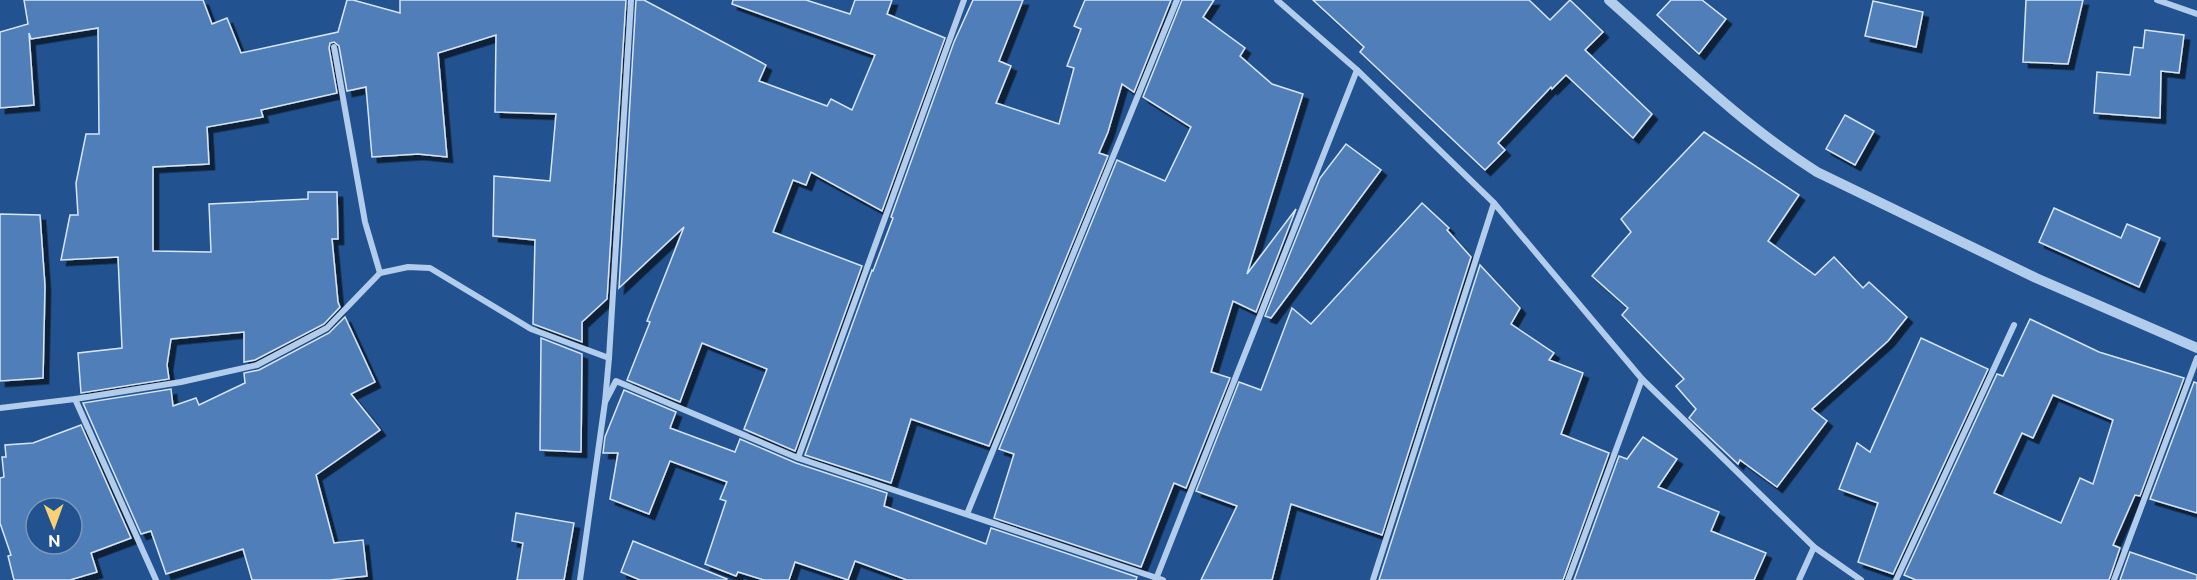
<svg xmlns="http://www.w3.org/2000/svg" width="2197" height="580" viewBox="0 0 2197 580" font-family="'Public Sans',sans-serif">
	<defs>
		<filter id="shadow"><feDropShadow dx="5.5" dy="5.5" stdDeviation="0" flood-color="#0009"/></filter>
	</defs>
	<rect width="100%" height="100%" fill="#22528f"/>
	<g fill="#4f7eb8" stroke="#d7e6f9" stroke-width="1.5" fill-rule="evenodd" filter="url(#shadow)">
		<polygon points="24,0 203,0 212,24 227,18 241,53 338,32 347,0 353,0 400,13 400,0 626,0 607,299 582,322 582,342 533,324 535,240 493,236 494,176 550,181 556,114 495,112 496,35 438,53 447,157 418,154 372,157 366,87 347,91 339,46 334,42 330,43 329,48 337,93 261,110 263,117 207,127 209,164 153,167 153,251 211,252 209,204 308,199 308,192 337,192 338,239 332,239 338,302 340,307 324,324 255,360 244,362 244,332 171,339 167,365 169,379 81,393 78,353 122,348 118,257 61,260 70,215 78,215 76,183 86,134 99,134 98,28 31,39 29,33 34,105 0,108 0,32 28,24"/>
		<polygon points="636,0 644,0 766,65 759,81 827,106 831,99 852,110 875,55 732,4 733,0 806,0 850,14 855,0 892,0 887,14 945,38 882,211 811,172 806,185 793,180 773,232 862,266 795,451 744,429 767,369 702,343 680,402 627,380 650,322 647,321 684,227 619,288"/>
		<polygon points="973,0 1023,0 999,61 1011,66 996,103 1059,124 1074,68 1067,66 1081,29 1074,26 1085,0 1171,0 1134,92 1122,84 1108,132 1099,153 1108,156 989,446 911,419 891,483 805,455 872,270 873,271 893,218 891,217 954,42"/>
		<polygon points="1182,0 1214,0 1203,17 1245,48 1240,56 1272,84 1303,94 1247,274 1296,209 1256,312 1233,301 1211,372 1230,378 1186,488 1174,483 1141,567 994,518 1014,454 999,449 1117,160 1165,181 1191,127 1143,97"/>
		<polygon points="1313,0 1529,0 1550,20 1570,0 1603,32 1585,50 1652,114 1633,138 1566,75 1552,89 1551,87 1498,143 1505,150 1485,170 1360,52 1364,47"/>
		<polygon points="1671,0 1702,0 1726,19 1699,54 1657,15"/>
		<polygon points="2026,0 2083,0 2068,64 2023,62"/>
		<polygon points="1873,1 1923,12 1916,47 1865,36"/>
		<polygon points="2145,30 2184,35 2179,73 2161,71 2160,118 2094,113 2097,72 2130,75 2134,47 2143,48"/>
		<polygon points="1845,115 1874,131 1855,165 1826,149"/>
		<polygon points="1704,132 1799,195 1768,241 1815,275 1834,257 1863,288 1869,282 1907,317 1888,341 1812,409 1827,421 1777,487 1740,460 1738,464 1689,418 1696,409 1676,386 1684,379 1622,315 1628,308 1592,276 1631,232 1621,219"/>
		<polygon points="1346,144 1381,170 1271,318 1265,316 1320,178"/>
		<polygon points="1422,203 1449,228 1447,230 1471,257 1382,535 1291,504 1272,580 1201,580 1237,506 1196,491 1239,382 1261,390 1292,308 1311,324"/>
		<polygon points="2054,208 2121,238 2127,224 2160,238 2139,287 2039,242"/>
		<polygon points="0,214 40,215 45,286 43,378 0,381"/>
		<polygon points="1480,265 1520,308 1511,324 1554,353 1549,360 1583,373 1561,434 1609,453 1563,580 1379,580"/>
		<polygon points="345,317 375,382 351,394 380,430 316,475 334,543 363,540 367,576 329,580 252,580 243,549 166,574 151,531 141,534 83,403 171,389 173,406 196,398 199,405 245,383 244,373 259,370 329,333"/>
		<path d="M2030,319L2099,352L2184,378L2140,496L2135,495L2113,545L2120,548L2109,580H1916L1904,575L1997,374L2003,376ZM2053,395L2113,420L2093,484L2080,478L2061,523L1994,493L2022,433L2033,438Z"/>
		<polygon points="541,338 582,354 581,452 540,450"/>
		<polygon points="1921,338 1988,369 1893,574 1858,562 1878,503 1839,489 1857,443 1870,452"/>
		<polygon points="2194,382 2197,383 2197,513 2150,499"/>
		<polygon points="624,390 676,412 670,428 735,452 740,439 796,463 887,493 884,506 986,544 991,528 1137,577 1136,580 907,580 855,561 848,580 795,562 789,580 764,580 738,572 736,576 705,564 726,501 720,499 727,482 670,461 649,514 610,499 618,453 603,453 605,437"/>
		<path d="M81,425L131,538L91,553L97,572L70,580H14L8,556L11,555L0,523V478L4,477L2,457H6L5,445L33,443ZM36,508H72V544H36Z"/>
		<polygon points="1643,437 1677,459 1658,487 1719,512 1711,531 1766,553 1754,580 1574,580 1619,456 1627,459"/>
		<polygon points="516,513 574,523 564,580 517,580 523,543 512,541"/>
		<polygon points="633,541 727,579 726,580 640,580 621,572"/>
		<polygon points="2130,552 2197,575 2197,580 2120,580"/>
	</g>
	<g fill="none" stroke-linecap="round" stroke-linejoin="round">
		<g stroke="#b2ccec" stroke-width="6">
			<polyline points="1277,0 1357,70 1494,203 1642,379 1814,547 1861,580"/>
			<polyline points="2157,0 2197,14"/>
			<polyline points="334,47 365,222 380,273"/>
			<polyline points="75,399 156,580"/>
			<polyline points="605,402 616,381 798,458 1163,580"/>
			<polyline points="0,408 75,399 181,382 257,365 327,328 380,273 408,267 430,268 531,329 609,358"/>
			<polyline points="798,458 964,0"/>
			<polyline points="967,514 1177,0"/>
			<polyline points="1156,579 1357,70"/>
			<polyline points="580,580 605,402 609,358 631,0"/>
			<polyline points="1373,580 1494,203"/>
			<polyline points="1568,580 1642,379"/>
			<polyline points="1799,580 1814,547"/>
			<polyline points="1896,580 2014,325"/>
			<polyline points="2114,580 2197,358"/>
		</g>
		<path stroke="#b2ccec" stroke-width="10" d="M1609,0C1676,59 1741,124 1817,172L2036,278L2197,348"/>
	</g>
	<g transform="translate(54 526) rotate(179)"><circle r="28" fill="#22528f" stroke="#7a97bc" stroke-width="1.5"/>
	<path d="M0-4.5L10 22L0 15L-10 22Z" fill="#f8d174"/>
	<text y="-9" font-size="16" font-weight="bold" text-anchor="middle" fill="#ffffff">N</text>
	</g>
</svg>
